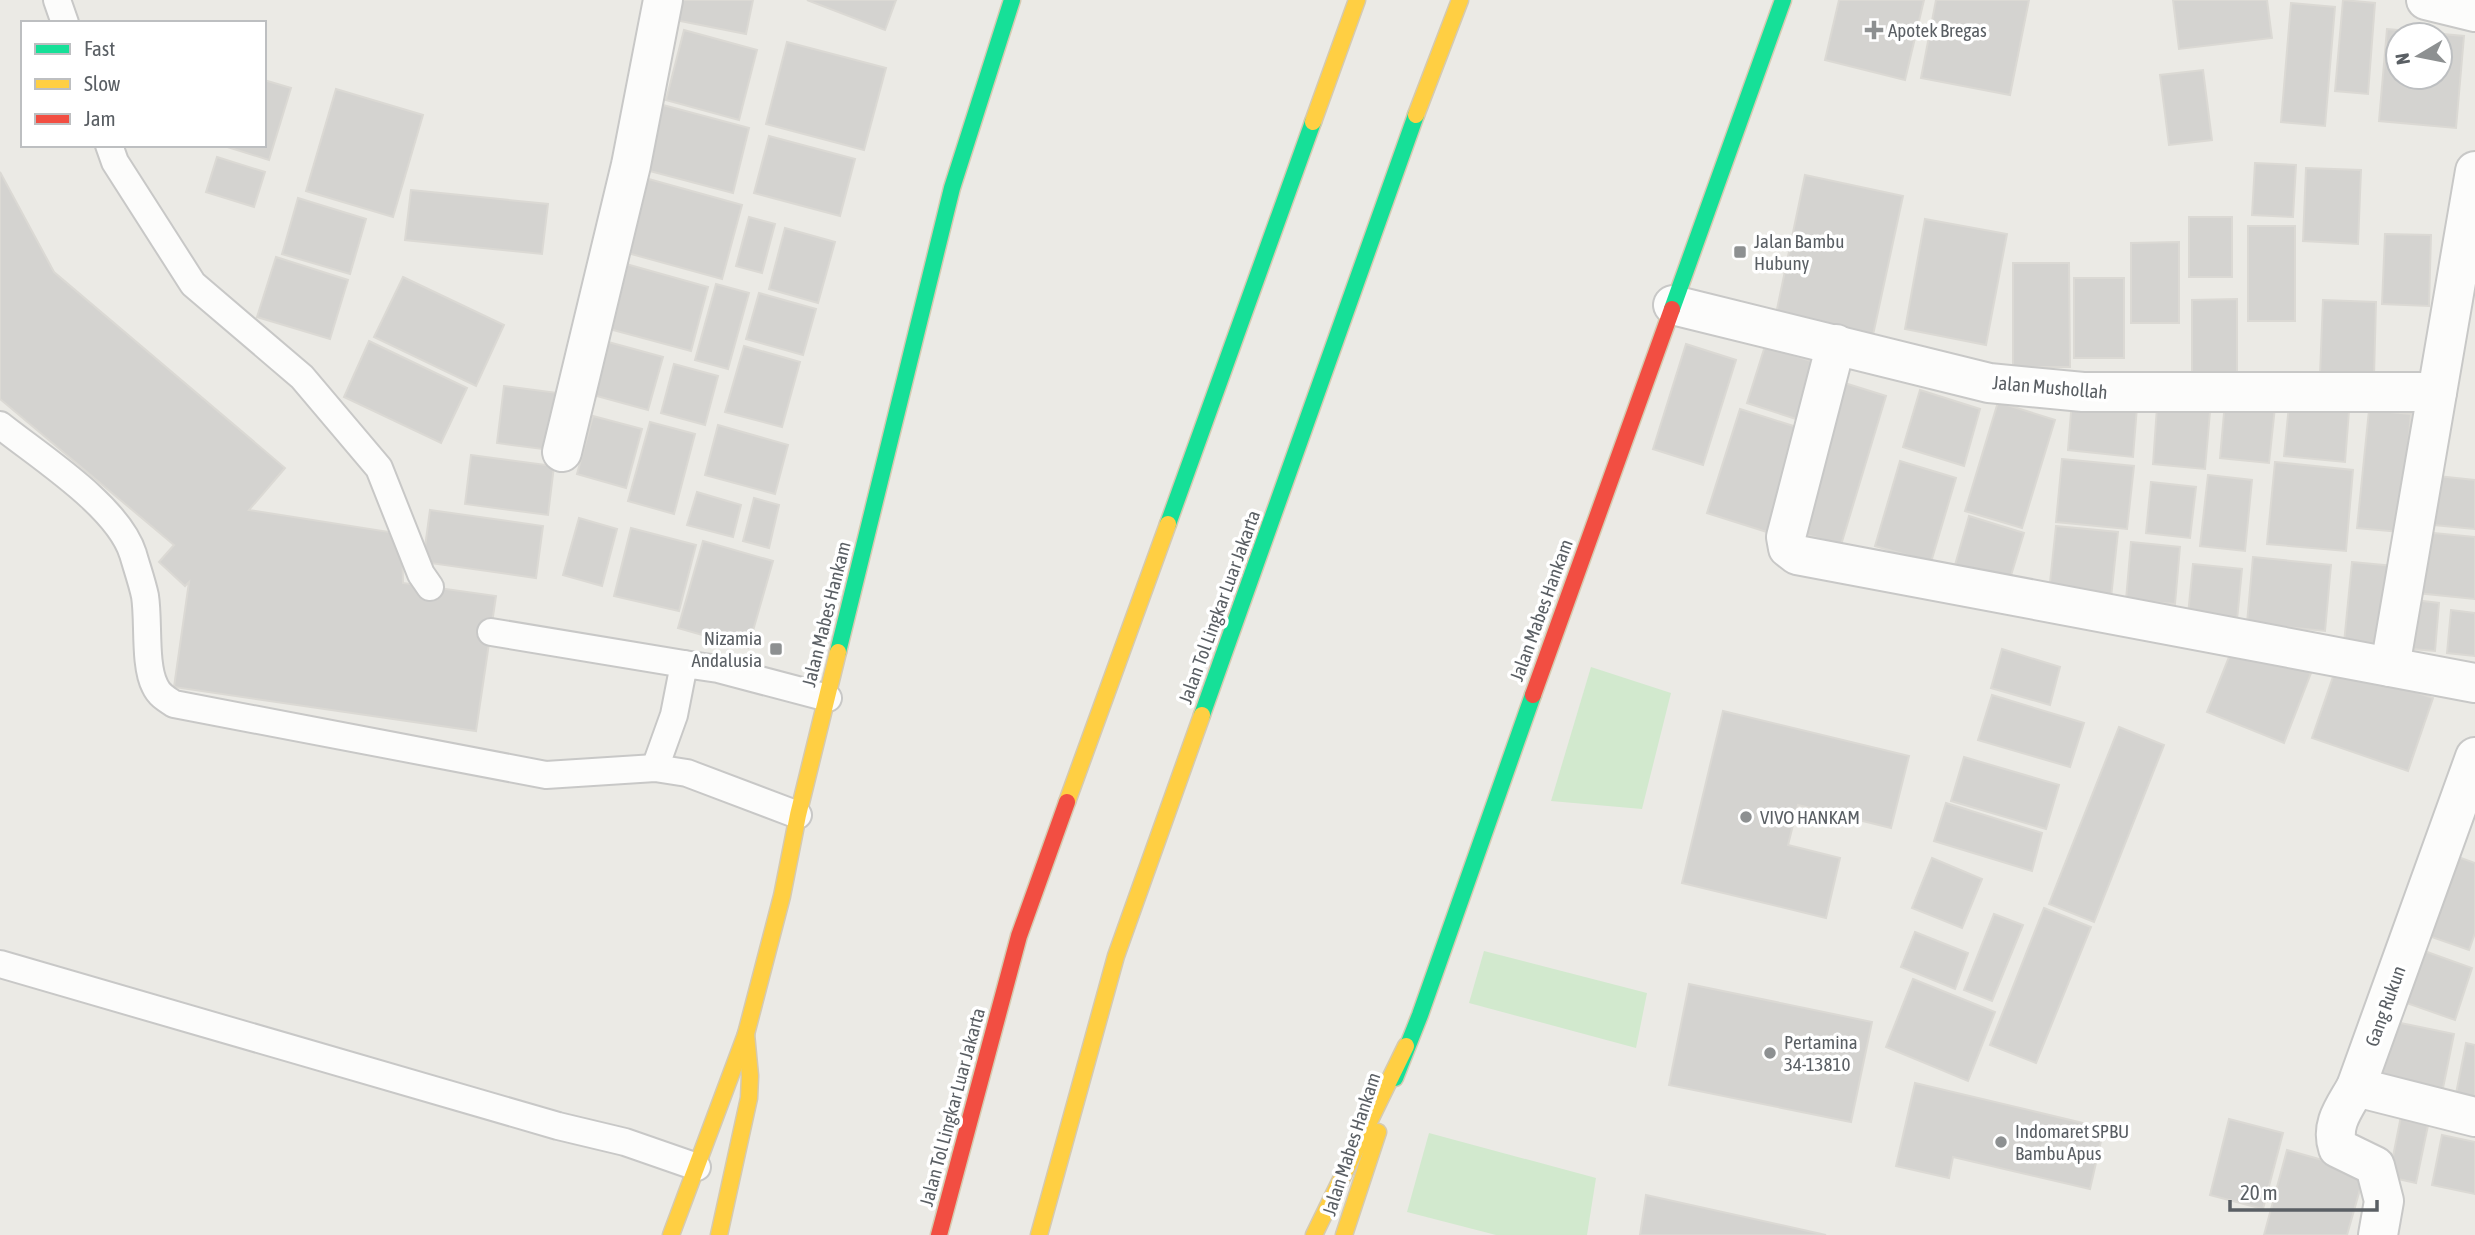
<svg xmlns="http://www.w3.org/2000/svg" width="2475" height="1235" viewBox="0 0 2475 1235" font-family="'Asap Condensed',sans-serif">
	<rect width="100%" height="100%" fill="#ebeae5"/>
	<g fill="#d2e9ce">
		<polygon points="1591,667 1671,693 1642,809 1551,801"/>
		<polygon points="1484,951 1647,993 1636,1048 1469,1003"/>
		<polygon points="1429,1133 1596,1178 1587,1235 1496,1235 1407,1212"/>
	</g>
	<g fill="#d4d3d0" stroke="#dbd9d4" stroke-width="2" fill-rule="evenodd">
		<polygon points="674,0 753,0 746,34 670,19"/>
		<polygon points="807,0 896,0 885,30"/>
		<polygon points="1839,0 1924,0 1905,80 1825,60"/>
		<polygon points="1936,0 2029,0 2010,95 1921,78"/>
		<polygon points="2173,0 2267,0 2272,38 2179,49"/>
		<polygon points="2343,0 2375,3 2368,94 2335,91"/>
		<polygon points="2291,3 2335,7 2325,126 2281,122"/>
		<path d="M2387,29L2464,36L2456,128L2379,121ZM2398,35H2440V77H2398Z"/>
		<polygon points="684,30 757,50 739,120 666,100"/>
		<polygon points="787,42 886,68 864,150 766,124"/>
		<polygon points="2203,70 2212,140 2169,145 2160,75"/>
		<polygon points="264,80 291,88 269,160 221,145 264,145"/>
		<polygon points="336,89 423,115 393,217 306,191"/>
		<polygon points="663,105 749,128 733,193 646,170"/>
		<polygon points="769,136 855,159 840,216 754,193"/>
		<polygon points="217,157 265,172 254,207 206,192"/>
		<polygon points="2255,163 2296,165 2293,217 2252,215"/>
		<polygon points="2306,168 2361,170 2358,244 2303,241"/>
		<polygon points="0,172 54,272 285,468 249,510 402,534 403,583 496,596 476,731 174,687 189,582 185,586 159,562 174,545 0,399"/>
		<polygon points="1805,175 1903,196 1873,335 1776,314"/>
		<polygon points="645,178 742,205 722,279 624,252"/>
		<polygon points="411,190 548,204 542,254 405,240"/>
		<polygon points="298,198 366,219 350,274 282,254"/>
		<polygon points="749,217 775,224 762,273 736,266"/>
		<rect x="2189" y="217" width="43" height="60"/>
		<polygon points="1925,219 2007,234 1986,345 1905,329"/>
		<rect x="2248" y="226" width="47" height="95"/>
		<polygon points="785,228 835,242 818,303 769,289"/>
		<polygon points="2385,234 2431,235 2429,306 2382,304"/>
		<polygon points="2179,242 2179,323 2131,323 2131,243"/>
		<polygon points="276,257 348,280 330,339 257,317"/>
		<polygon points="619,262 708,287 691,351 602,327"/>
		<polygon points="2013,263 2069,263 2070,367 2013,367"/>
		<polygon points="403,277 504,325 476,386 374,337"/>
		<rect x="2074" y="278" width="50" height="80"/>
		<polygon points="716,284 749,293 728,369 695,360"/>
		<polygon points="759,293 816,309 803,355 746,339"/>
		<polygon points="2237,299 2237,374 2192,375 2192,300"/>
		<polygon points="2323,300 2376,302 2374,377 2320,375"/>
		<polygon points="601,340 663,357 648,410 586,393"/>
		<polygon points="369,341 467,388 441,443 344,397"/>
		<polygon points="1686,344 1736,360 1703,465 1653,449"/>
		<polygon points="744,346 800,362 782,427 725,412"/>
		<polygon points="1765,346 1817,363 1799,420 1747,403"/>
		<polygon points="674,364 718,376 705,425 661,413"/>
		<polygon points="1835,380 1886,396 1841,545 1790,530"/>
		<polygon points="504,386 558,393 550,450 497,443"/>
		<polygon points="1920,390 1980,409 1964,466 1903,447"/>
		<polygon points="2072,400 2137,407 2133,457 2068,450"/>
		<polygon points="1998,402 2055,420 2022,528 1965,511"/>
		<polygon points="2225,402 2275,407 2269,463 2220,458"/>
		<polygon points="2289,405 2349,411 2345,462 2284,456"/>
		<polygon points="2157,407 2210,412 2205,469 2153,464"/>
		<polygon points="1740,409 1806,430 1773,534 1707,513"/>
		<polygon points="2369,410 2411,414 2400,532 2357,528"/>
		<polygon points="593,416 642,429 626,488 577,474"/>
		<polygon points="650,422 695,434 674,514 628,501"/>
		<polygon points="718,425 788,445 775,494 705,475"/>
		<polygon points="471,455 554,466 548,515 465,504"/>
		<polygon points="2062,459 2134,466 2127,529 2056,522"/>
		<polygon points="1900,461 1956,478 1931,562 1875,546"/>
		<polygon points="2275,462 2353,470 2346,551 2267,544"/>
		<polygon points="2208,475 2252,480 2245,551 2200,546"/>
		<polygon points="2428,475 2475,480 2475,529 2424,524"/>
		<polygon points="2151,482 2196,487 2190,538 2146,533"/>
		<polygon points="697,492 741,505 733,537 687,525"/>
		<polygon points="754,498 779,505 769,548 743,541"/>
		<polygon points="430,510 543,526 536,578 423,562"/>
		<polygon points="1969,516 2024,533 2009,582 1955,565"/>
		<polygon points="579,518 617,529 602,586 563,575"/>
		<polygon points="2056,526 2118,532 2111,598 2049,592"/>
		<polygon points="631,528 696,545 679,611 614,596"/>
		<polygon points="2423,532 2475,537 2475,599 2417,593"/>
		<polygon points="703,541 773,561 748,648 678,628"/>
		<polygon points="2131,542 2180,547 2175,604 2126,600"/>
		<polygon points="2253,557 2331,565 2325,631 2247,623"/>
		<polygon points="2352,562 2394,566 2386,647 2344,643"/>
		<polygon points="2193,564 2242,569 2237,620 2188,615"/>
		<polygon points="2406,599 2439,603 2435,651 2401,648"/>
		<polygon points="2451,610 2475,613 2475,656 2447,653"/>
		<polygon points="2235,642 2311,673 2284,743 2207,712"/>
		<polygon points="2002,649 2060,667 2050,705 1991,688"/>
		<polygon points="2337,665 2433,698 2408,771 2312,738"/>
		<polygon points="1992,695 2084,723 2070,767 1978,740"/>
		<polygon points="1723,711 1909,756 1891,828 1798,805 1788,845 1840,858 1826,918 1682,883"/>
		<polygon points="2119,727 2164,745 2094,922 2049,904"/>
		<polygon points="1964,757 2059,785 2046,829 1951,801"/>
		<polygon points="1946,803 2042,833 2032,871 1934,841"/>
		<polygon points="2447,853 2475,863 2475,933 2469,950 2420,933"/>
		<polygon points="1932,858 1982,879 1962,928 1912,908"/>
		<polygon points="2044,908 2091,927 2036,1063 1990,1045"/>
		<polygon points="1994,914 2023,925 1992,1001 1964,990"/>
		<polygon points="1915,932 1968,953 1955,989 1901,967"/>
		<polygon points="2416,948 2472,968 2455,1020 2398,1000"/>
		<polygon points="1913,979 1995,1012 1968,1081 1886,1047"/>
		<polygon points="1689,984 1872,1022 1851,1122 1669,1085"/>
		<polygon points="2391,1021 2454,1034 2443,1088 2380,1075"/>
		<polygon points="2466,1043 2475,1045 2475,1113 2453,1109"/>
		<polygon points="1915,1083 2104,1128 2090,1189 1953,1157 1949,1178 1896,1166"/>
		<polygon points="2403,1106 2431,1111 2416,1183 2389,1177"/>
		<polygon points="2229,1119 2283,1133 2263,1209 2210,1195"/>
		<polygon points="2442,1135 2475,1142 2475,1194 2432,1185"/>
		<polygon points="2287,1150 2365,1172 2347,1235 2264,1235"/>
		<polygon points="1646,1195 1826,1235 1640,1235"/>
	</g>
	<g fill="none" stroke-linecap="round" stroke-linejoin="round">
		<g stroke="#c8c8c7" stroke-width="30">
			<g id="lane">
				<polyline points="57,0 65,23"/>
				<polyline points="109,145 115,162 193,284 302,377 379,468 421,574 430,587"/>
				<path d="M0,425C40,457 118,506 133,554C137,568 142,582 145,596C149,621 144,665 155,686C159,695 166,699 174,704L546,775L655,768L687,773L798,815"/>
				<polyline points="491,632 684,664"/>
				<polyline points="655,768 674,715 684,664 718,669 828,698"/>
				<polyline points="0,964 558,1126 625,1142 697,1167"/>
			</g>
		</g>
		<g stroke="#c8c8c7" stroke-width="42">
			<g id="street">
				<polyline points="2426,0 2475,12"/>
				<polyline points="1673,305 1989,383 2083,392 2437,392"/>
				<polyline points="1836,344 1786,537 1788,548 1797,555 2475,683"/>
				<polyline points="562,452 631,165 663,0"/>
				<polyline points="2390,667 2475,171"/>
				<polyline points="2356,1087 2475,1117"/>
				<path d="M2378,1235L2384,1201L2375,1166L2338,1148C2330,1124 2345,1107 2356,1087L2475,757"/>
			</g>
		</g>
		<g stroke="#d5cab1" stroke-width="19">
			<g id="fast">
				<polyline points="1672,309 1783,0"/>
				<polyline points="1168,524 1313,122"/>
				<polyline points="838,652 952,188 1012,0"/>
				<polyline points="1202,715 1416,115"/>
				<polyline points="1395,1078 1420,1015 1533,695"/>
			</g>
		</g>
		<g stroke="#d5cab1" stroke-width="19">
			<g id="slow">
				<polyline points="1416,115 1460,0"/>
				<polyline points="1313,122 1357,0"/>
				<polyline points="1067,802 1168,524"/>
				<polyline points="671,1235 746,1034 782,896 798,815 838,652"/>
				<polyline points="719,1235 749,1098 750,1076 746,1034"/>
				<polyline points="1039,1235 1116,956 1202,715"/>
				<polyline points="1314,1235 1406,1046"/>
				<polyline points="1344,1235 1378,1132"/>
			</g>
		</g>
		<g stroke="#d5cab1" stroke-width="19">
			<g id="jam">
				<polyline points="1533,695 1672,309"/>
				<polyline points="939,1235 1019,936 1067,802"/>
			</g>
		</g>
		<use href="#lane" stroke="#fcfcfb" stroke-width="26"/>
		<use href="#street" stroke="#fcfcfb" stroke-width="38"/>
		<use href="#fast" stroke="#16e098" stroke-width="16"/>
		<use href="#slow" stroke="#ffcf43" stroke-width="16"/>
		<use href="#jam" stroke="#f24e42" stroke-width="16"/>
	</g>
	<g fill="#8d9091" stroke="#fff" stroke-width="2.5">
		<path d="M1870.5 19.5h7v7h7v7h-7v7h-7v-7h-7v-7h7z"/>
		<rect x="1733" y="245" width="14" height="14" rx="3.5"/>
		<rect x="769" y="642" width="14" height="14" rx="3.5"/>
		<circle cx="1746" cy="817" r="7"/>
		<circle cx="1770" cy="1053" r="7"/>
		<circle cx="2001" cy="1142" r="7"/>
	</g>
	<g text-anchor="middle" stroke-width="7" stroke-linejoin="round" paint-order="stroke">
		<g font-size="19" fill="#5a5f64" stroke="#fff" text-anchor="start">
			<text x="1888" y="37">Apotek Bregas</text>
			<text x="1754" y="248">Jalan Bambu<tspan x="1754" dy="22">Hubuny</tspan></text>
			<text x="762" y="645" text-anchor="end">Nizamia<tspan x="762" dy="22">Andalusia</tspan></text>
			<text x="1760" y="824">VIVO HANKAM</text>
			<text x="1784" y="1049">Pertamina<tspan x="1784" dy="22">34-13810</tspan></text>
			<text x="2015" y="1138">Indomaret SPBU<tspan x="2015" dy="22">Bambu Apus</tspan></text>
		</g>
		<g font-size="19" fill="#5a5f64" stroke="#fff">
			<text transform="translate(2050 387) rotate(5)" y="7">Jalan Mushollah</text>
			<text transform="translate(1219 607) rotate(-70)" y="7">Jalan Tol Lingkar Luar Jakarta</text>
			<text transform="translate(1541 610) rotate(-70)" y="7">Jalan Mabes Hankam</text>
			<text transform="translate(826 614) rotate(-76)" y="7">Jalan Mabes Hankam</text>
			<text transform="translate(2385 1006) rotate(-70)" y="7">Gang Rukun</text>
			<text transform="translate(952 1107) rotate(-75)" y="7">Jalan Tol Lingkar Luar Jakarta</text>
			<text transform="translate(1351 1144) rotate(-72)" y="7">Jalan Mabes Hankam</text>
		</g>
	</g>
	<rect x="21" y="21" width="245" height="126" fill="#ffffff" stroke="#bdbfc1" stroke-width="2"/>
	<rect x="35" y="44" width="35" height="10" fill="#16e098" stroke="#bdbfc1" stroke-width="2"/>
	<text x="84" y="56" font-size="21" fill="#5a5f64">Fast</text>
	<rect x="35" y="79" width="35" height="10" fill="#ffcf43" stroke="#bdbfc1" stroke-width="2"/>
	<text x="84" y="91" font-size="21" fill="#5a5f64">Slow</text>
	<rect x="35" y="114" width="35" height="10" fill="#f24e42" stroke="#bdbfc1" stroke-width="2"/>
	<text x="84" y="126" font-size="21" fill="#5a5f64">Jam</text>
	<g transform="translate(2419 56) rotate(260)"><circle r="33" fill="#ffffff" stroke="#bdbfc1" stroke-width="2"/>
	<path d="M0-5L12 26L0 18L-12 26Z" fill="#8d9091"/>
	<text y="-10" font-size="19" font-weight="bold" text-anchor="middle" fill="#5a5f64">N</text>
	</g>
	<path d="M2230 1200v10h147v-10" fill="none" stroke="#5a5f64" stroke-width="3.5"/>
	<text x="2240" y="1200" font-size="21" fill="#5a5f64" stroke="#ffffff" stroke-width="5" paint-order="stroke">20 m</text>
</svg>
